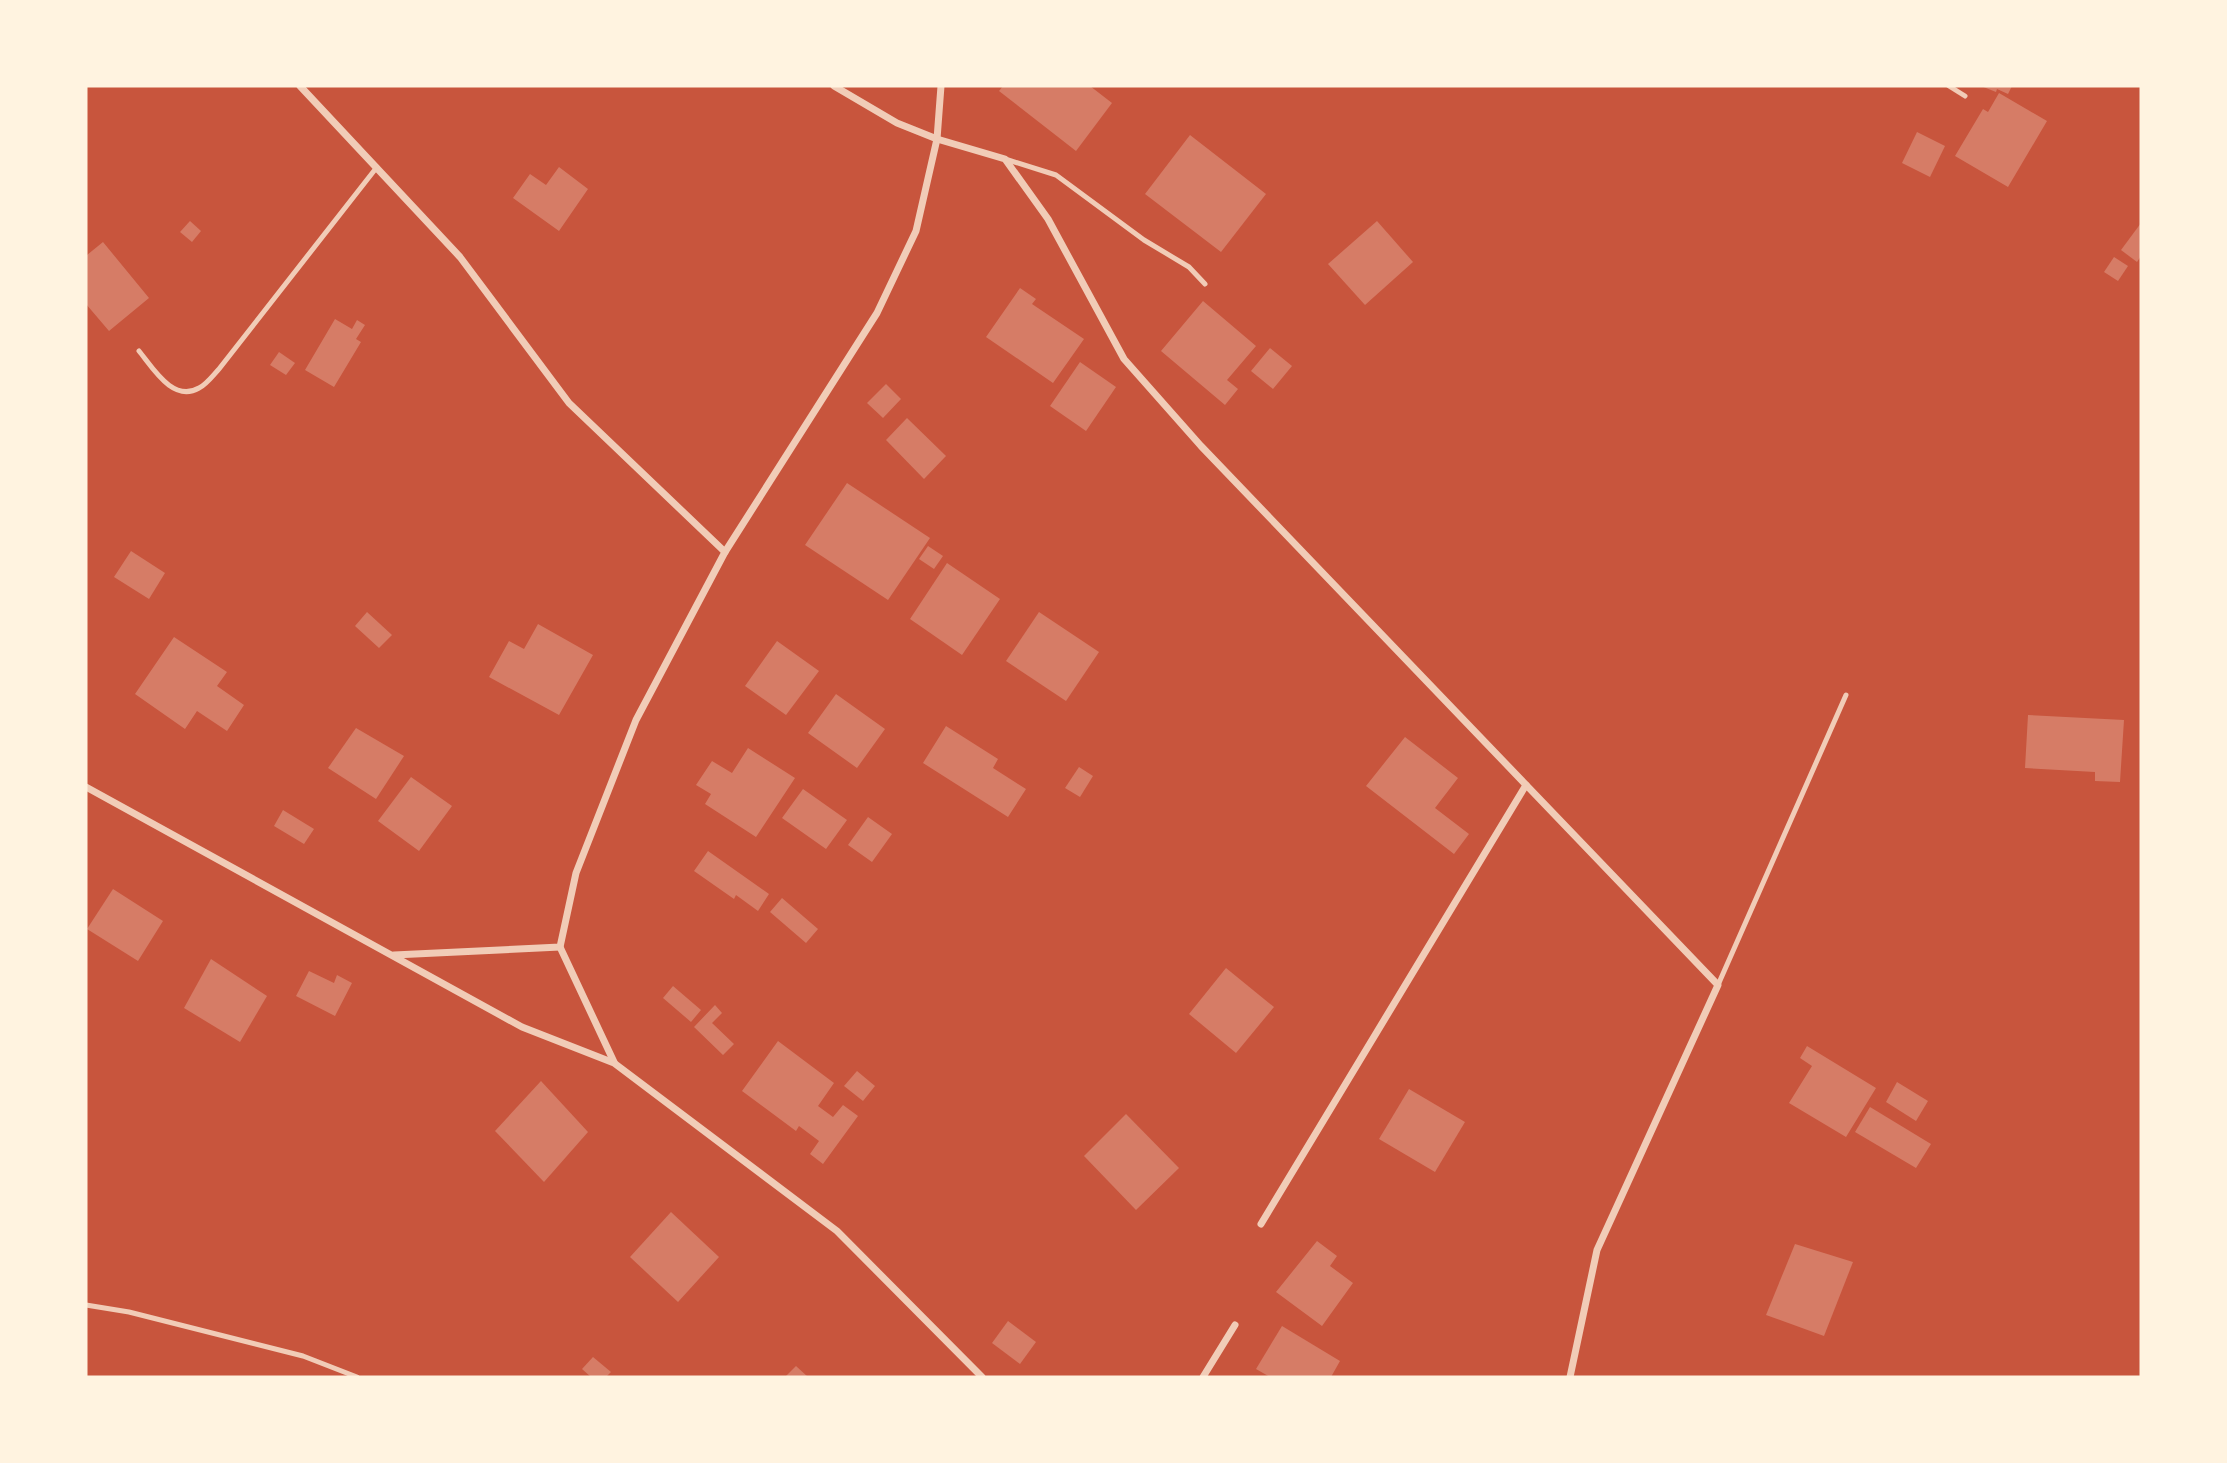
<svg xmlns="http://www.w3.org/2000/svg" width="2227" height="1463" viewBox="0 0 2227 1463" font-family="'Sofia Sans Condensed',sans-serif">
	<rect width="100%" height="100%" fill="#c8553d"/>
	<g fill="#d67c66">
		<polygon points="1003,86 1090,86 1112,103 1076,151 999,91"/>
		<polygon points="1981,86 2012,86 2008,94 1997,89 1996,92"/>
		<polygon points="1999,93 2047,121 2008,187 1955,156 1983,109 1988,112"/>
		<polygon points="1917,132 1945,146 1930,177 1902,163"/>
		<polygon points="1190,135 1266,194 1221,252 1145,194"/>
		<polygon points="559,167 588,189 559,231 513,198 530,174 546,185"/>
		<polygon points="190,221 201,231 192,242 180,232"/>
		<polygon points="1377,221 1413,262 1365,305 1328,264"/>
		<polygon points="2141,223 2141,256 2137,262 2121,250"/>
		<polygon points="103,242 149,298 109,331 86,304 86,253 87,255"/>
		<polygon points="2114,257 2128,266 2118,281 2104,272"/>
		<polygon points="1020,288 1036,299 1032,304 1084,339 1053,383 986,337"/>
		<polygon points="1203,301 1256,346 1227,380 1238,389 1225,405 1161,351"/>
		<polygon points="335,319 352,329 357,320 365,325 356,339 361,342 334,387 305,370"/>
		<polygon points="1270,348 1292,366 1273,389 1251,371"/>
		<polygon points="279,352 295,363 286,375 270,365"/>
		<polygon points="1080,362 1116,387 1086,431 1050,406"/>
		<polygon points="886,384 901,399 883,418 867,403"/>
		<polygon points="907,418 946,456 924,479 886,440"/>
		<polygon points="847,483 930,538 888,600 805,545"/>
		<polygon points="928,546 943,556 934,569 919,559"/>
		<polygon points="131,551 165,573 149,599 114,577"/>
		<polygon points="947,563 1000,599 962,655 910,619"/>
		<polygon points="367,612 392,635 379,648 355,626"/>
		<polygon points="1039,612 1099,652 1066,701 1006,661"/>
		<polygon points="538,624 593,655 559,715 489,677 509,641 524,649"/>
		<polygon points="174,637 227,672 217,686 244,705 227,731 197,711 185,729 135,694"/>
		<polygon points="777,641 819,671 786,715 745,686"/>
		<polygon points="836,694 885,729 857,768 808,733"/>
		<polygon points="2028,715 2124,720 2120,782 2095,781 2095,772 2025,768"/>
		<polygon points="946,726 998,759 993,768 1026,789 1008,817 923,763"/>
		<polygon points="356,728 404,756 376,799 328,768"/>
		<polygon points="1405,737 1458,778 1435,808 1469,834 1454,854 1366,786"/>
		<polygon points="748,748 795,778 756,837 705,804 711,794 696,785 712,761 732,773"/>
		<polygon points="1079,767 1093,776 1080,797 1065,788"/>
		<polygon points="411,777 452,806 419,851 378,821"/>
		<polygon points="803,789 847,820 826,849 782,818"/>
		<polygon points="283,810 314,829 304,844 274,826"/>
		<polygon points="868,817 892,834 872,862 848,845"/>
		<polygon points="708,851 769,894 758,911 736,895 734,899 694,871"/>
		<polygon points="113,889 163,921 138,961 87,929"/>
		<polygon points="782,898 818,929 806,943 770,912"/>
		<polygon points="211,959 267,996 240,1042 184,1008"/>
		<polygon points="1226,968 1274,1007 1236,1053 1189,1014"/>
		<polygon points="309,971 334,983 337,975 352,983 335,1016 296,996"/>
		<polygon points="673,986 701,1010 691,1022 663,998"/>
		<polygon points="715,1005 722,1013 712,1023 734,1044 723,1055 694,1027"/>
		<polygon points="778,1041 834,1083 818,1106 833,1117 843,1105 858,1116 823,1164 810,1154 819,1141 799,1126 796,1131 742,1091"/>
		<polygon points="1807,1046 1876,1088 1846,1137 1789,1103 1812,1066 1800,1058"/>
		<polygon points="857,1071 875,1086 863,1101 844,1086"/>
		<polygon points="541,1081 588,1132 544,1182 495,1131"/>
		<polygon points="1897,1082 1928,1101 1916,1121 1886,1102"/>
		<polygon points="1409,1089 1465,1122 1435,1172 1379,1139"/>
		<polygon points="1870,1107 1931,1144 1916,1168 1855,1132"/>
		<polygon points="1126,1114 1179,1168 1136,1210 1084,1156"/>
		<polygon points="671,1212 719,1257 678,1302 630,1257"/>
		<polygon points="1317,1241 1337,1256 1330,1266 1353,1283 1322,1326 1276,1292"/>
		<polygon points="1795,1244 1853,1262 1824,1336 1766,1315"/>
		<polygon points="1008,1321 1036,1342 1020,1364 992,1343"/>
		<polygon points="1282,1326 1340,1361 1331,1377 1270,1377 1256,1369"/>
		<polygon points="593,1357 611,1372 606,1377 591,1377 582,1369"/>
		<polygon points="796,1366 808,1377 785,1377"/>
	</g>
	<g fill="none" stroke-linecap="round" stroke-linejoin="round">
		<g stroke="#f1ccb7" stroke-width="5">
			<polyline points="1949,86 1965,96"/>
			<polyline points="1005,159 1056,175 1144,240 1189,267 1205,284"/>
			<path d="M139,351C153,368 173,403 199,388C207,384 214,374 219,369L377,167"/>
			<polyline points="1718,985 1846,695"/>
			<polyline points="86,1305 129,1312 303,1356 357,1377"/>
		</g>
		<g stroke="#f1ccb7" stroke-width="7">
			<polyline points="300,86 460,257 569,403 725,552"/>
			<polyline points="834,86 897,123 937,139 1005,159 1048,219 1124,359 1201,446 1718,985 1597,1250 1570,1377"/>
			<polyline points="86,787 522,1027 614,1063 837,1231 982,1377"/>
			<polyline points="560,947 614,1062"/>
			<polyline points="394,955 560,947 576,873 636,720 725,552 877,313 916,231 937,139 941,86"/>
			<polyline points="1261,1224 1526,785"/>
			<polyline points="1203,1377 1235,1325"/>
		</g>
	</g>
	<rect width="2227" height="1463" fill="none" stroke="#fff3e0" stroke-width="175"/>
</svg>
